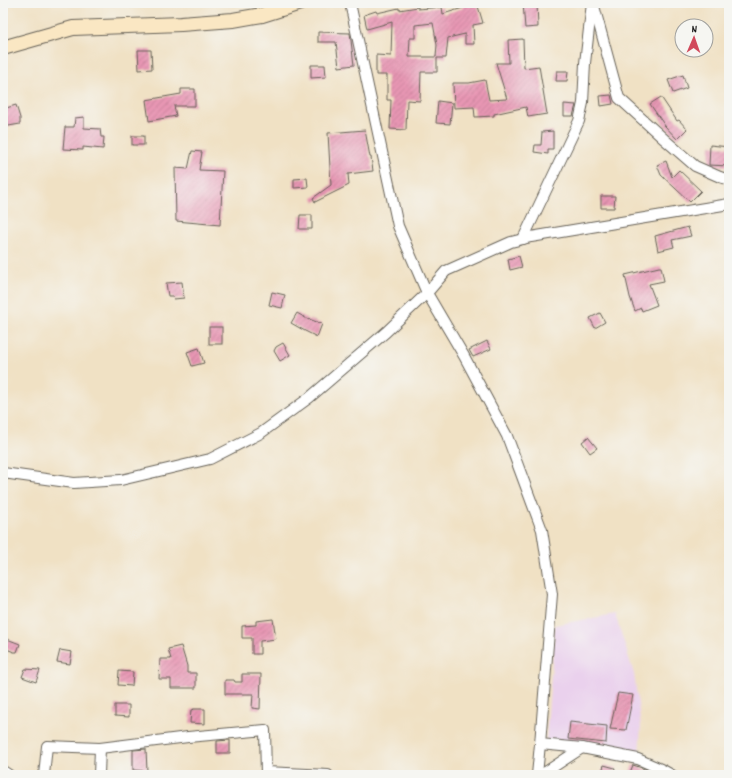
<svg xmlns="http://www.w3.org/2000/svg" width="732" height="778" viewBox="0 0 732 778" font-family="Dekko,sans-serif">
	<defs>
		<pattern id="building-hatch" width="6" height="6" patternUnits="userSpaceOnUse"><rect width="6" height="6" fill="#e896b4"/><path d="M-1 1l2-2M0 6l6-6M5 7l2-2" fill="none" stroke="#bb7a92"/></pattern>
	</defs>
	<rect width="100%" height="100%" fill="#f6f6f2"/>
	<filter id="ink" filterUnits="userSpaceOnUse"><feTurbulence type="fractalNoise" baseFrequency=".025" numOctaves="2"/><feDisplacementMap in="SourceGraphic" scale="8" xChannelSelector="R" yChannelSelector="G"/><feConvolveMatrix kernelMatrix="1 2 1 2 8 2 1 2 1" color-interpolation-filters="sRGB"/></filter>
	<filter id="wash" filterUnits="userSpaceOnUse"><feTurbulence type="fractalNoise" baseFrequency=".012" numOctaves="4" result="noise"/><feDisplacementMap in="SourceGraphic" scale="16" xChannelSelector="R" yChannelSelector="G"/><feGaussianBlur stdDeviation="0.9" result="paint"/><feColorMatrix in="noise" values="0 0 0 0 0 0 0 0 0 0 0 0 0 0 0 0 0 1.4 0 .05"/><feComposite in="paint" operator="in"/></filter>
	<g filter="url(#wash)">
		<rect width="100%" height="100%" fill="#f0e1c4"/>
		<polygon fill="#ead1ed" points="615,614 634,674 641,726 639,752 607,746 546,740 555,625"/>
		<g id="blocks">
			<g fill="url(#building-hatch)" fill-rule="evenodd">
				<path d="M462,3H477L483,23L473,25L474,44H465V34L448,38L446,58H437V72H421L420,101L407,100L406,130L390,129L391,100H387V75H376V55L391,56L392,22L367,29L364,15L376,11L377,13L399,8V10L418,7V9L442,7L443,14L463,8ZM433,23L437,45L436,57H409L410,38H415V25Z"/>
				<polygon points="523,3 537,3 538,27 525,28"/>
				<polygon points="318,32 350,33 354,65 339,67 336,42 318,42"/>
				<polygon points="523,39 524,68 539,66 547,114 528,117 526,107 494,114 494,116 475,117 474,107 454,108 453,83 469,83 485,80 489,100 507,99 496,63 509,63 508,40"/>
				<polygon points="138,50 151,50 152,69 139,70"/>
				<polygon points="311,65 325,65 326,77 311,78"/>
				<polygon points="557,71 568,71 567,81 556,81"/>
				<polygon points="683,75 687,88 673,93 668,80"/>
				<polygon points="181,89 195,89 195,106 174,106 176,116 149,121 146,100 181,94"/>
				<polygon points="611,95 613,104 601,106 600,96"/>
				<polygon points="661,97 677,121 679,120 687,129 677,139 665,126 650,104"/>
				<polygon points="438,101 452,103 450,124 436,123"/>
				<polygon points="564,104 576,105 573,116 564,116"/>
				<polygon points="16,105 20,118 20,124 3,127 3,109"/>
				<polygon points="84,117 84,128 100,129 101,137 104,137 103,149 83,147 83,150 63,149 65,127 74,127 75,118"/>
				<polygon points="365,130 370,157 371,157 373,171 348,174 349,185 315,202 313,198 331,185 328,133"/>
				<polygon points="553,131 553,149 548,149 548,154 534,152 535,145 541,145 542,132"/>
				<rect x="132" y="136" width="12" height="9"/>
				<polygon points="710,145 729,147 729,166 709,165"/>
				<polygon points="192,151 202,152 199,170 223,171 220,225 176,221 175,168 188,169"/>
				<polygon points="666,161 672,177 679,170 701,191 690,202 661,175 657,165"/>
				<polygon points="307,178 308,187 294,188 294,179"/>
				<polygon points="601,196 615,196 614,208 601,208"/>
				<polygon points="300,215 312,215 312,229 299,229"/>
				<polygon points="688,227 691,236 672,240 674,247 658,251 655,236"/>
				<polygon points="519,256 522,267 510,270 508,259"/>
				<polygon points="659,267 661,267 664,281 649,284 657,305 642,311 641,308 635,311 630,297 625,275"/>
				<polygon points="182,282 184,298 174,299 173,296 168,296 166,283"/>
				<polygon points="272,292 285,295 282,308 269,305"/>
				<polygon points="297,313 309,320 309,319 322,324 317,337 305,331 291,323"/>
				<polygon points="600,313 605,322 595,328 590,318"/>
				<rect x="209" y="327" width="13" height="17"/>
				<polygon points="487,341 491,349 473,357 469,350"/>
				<polygon points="283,343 290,355 280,361 274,351 276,347"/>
				<polygon points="199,348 204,363 192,366 187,352"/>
				<polygon points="588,437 597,448 590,453 582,442"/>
				<polygon points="273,619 276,639 260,641 260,654 252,654 252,638 242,638 242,626 256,625 256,621"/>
				<polygon points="7,639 20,644 17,652 14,652 4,648"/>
				<polygon points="181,646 187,666 187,673 196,673 196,688 171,688 171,679 159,679 160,659 171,659 168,649"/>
				<polygon points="60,650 72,652 70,664 57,662"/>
				<polygon points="25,669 40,670 36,682 22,677"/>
				<polygon points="119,671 133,672 132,686 118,685"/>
				<polygon points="242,674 261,674 260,709 252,708 253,694 225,694 225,680 234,680 235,682 242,682"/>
				<polygon points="618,693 633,695 626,730 610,729"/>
				<polygon points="115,705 129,705 129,717 115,716"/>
				<polygon points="194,709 205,709 205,724 190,723 191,710"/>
				<polygon points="570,722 607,726 606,743 568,739"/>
				<polygon points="230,740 230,753 217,753 217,741"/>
				<polygon points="146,749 147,771 133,770 133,750"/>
				<polygon points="604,765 615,768 613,775 601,775"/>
				<polygon points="633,765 642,768 658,775 629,775"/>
			</g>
		</g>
	</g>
	<g filter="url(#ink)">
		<use href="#blocks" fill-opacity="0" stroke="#666157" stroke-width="1"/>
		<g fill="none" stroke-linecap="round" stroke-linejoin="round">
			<g stroke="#666157" stroke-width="12">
				<g id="street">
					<polyline points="350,3 398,226 427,293 464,356 507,436 542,530 552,594 540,744 537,775"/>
					<polyline points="594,6 619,98 664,139 695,166 720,177 729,180"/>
					<polyline points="523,239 579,121 583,103 585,63 592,3"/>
					<polyline points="3,473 74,483 121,480 210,459 261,433 309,398 386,332 427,293 446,271 511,242 531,237 729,204"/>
					<polyline points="540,744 582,748 638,759 663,770 672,775"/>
					<polyline points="3,771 9,775"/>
					<polyline points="266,772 328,775"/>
					<polyline points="44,775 47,746 100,748 188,737 265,730 266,775"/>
					<polyline points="99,775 100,748"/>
					<polyline points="541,775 582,748"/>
				</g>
			</g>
			<g stroke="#666157" stroke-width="16">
				<polyline id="secondary" points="3,48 13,45 73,28 181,24 233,20 262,15 300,3"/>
			</g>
			<use href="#street" stroke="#fff" stroke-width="10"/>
			<use href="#secondary" stroke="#fae7c3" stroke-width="14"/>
		</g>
	</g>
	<rect width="732" height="778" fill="none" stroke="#f6f6f2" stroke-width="16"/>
	<g transform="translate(694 38) rotate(2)"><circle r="19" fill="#f6f6f2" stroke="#9f9f9c"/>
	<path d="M0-3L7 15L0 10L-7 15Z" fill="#d1495b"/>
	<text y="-6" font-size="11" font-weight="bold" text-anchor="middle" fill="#1c1c1c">N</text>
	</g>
</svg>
